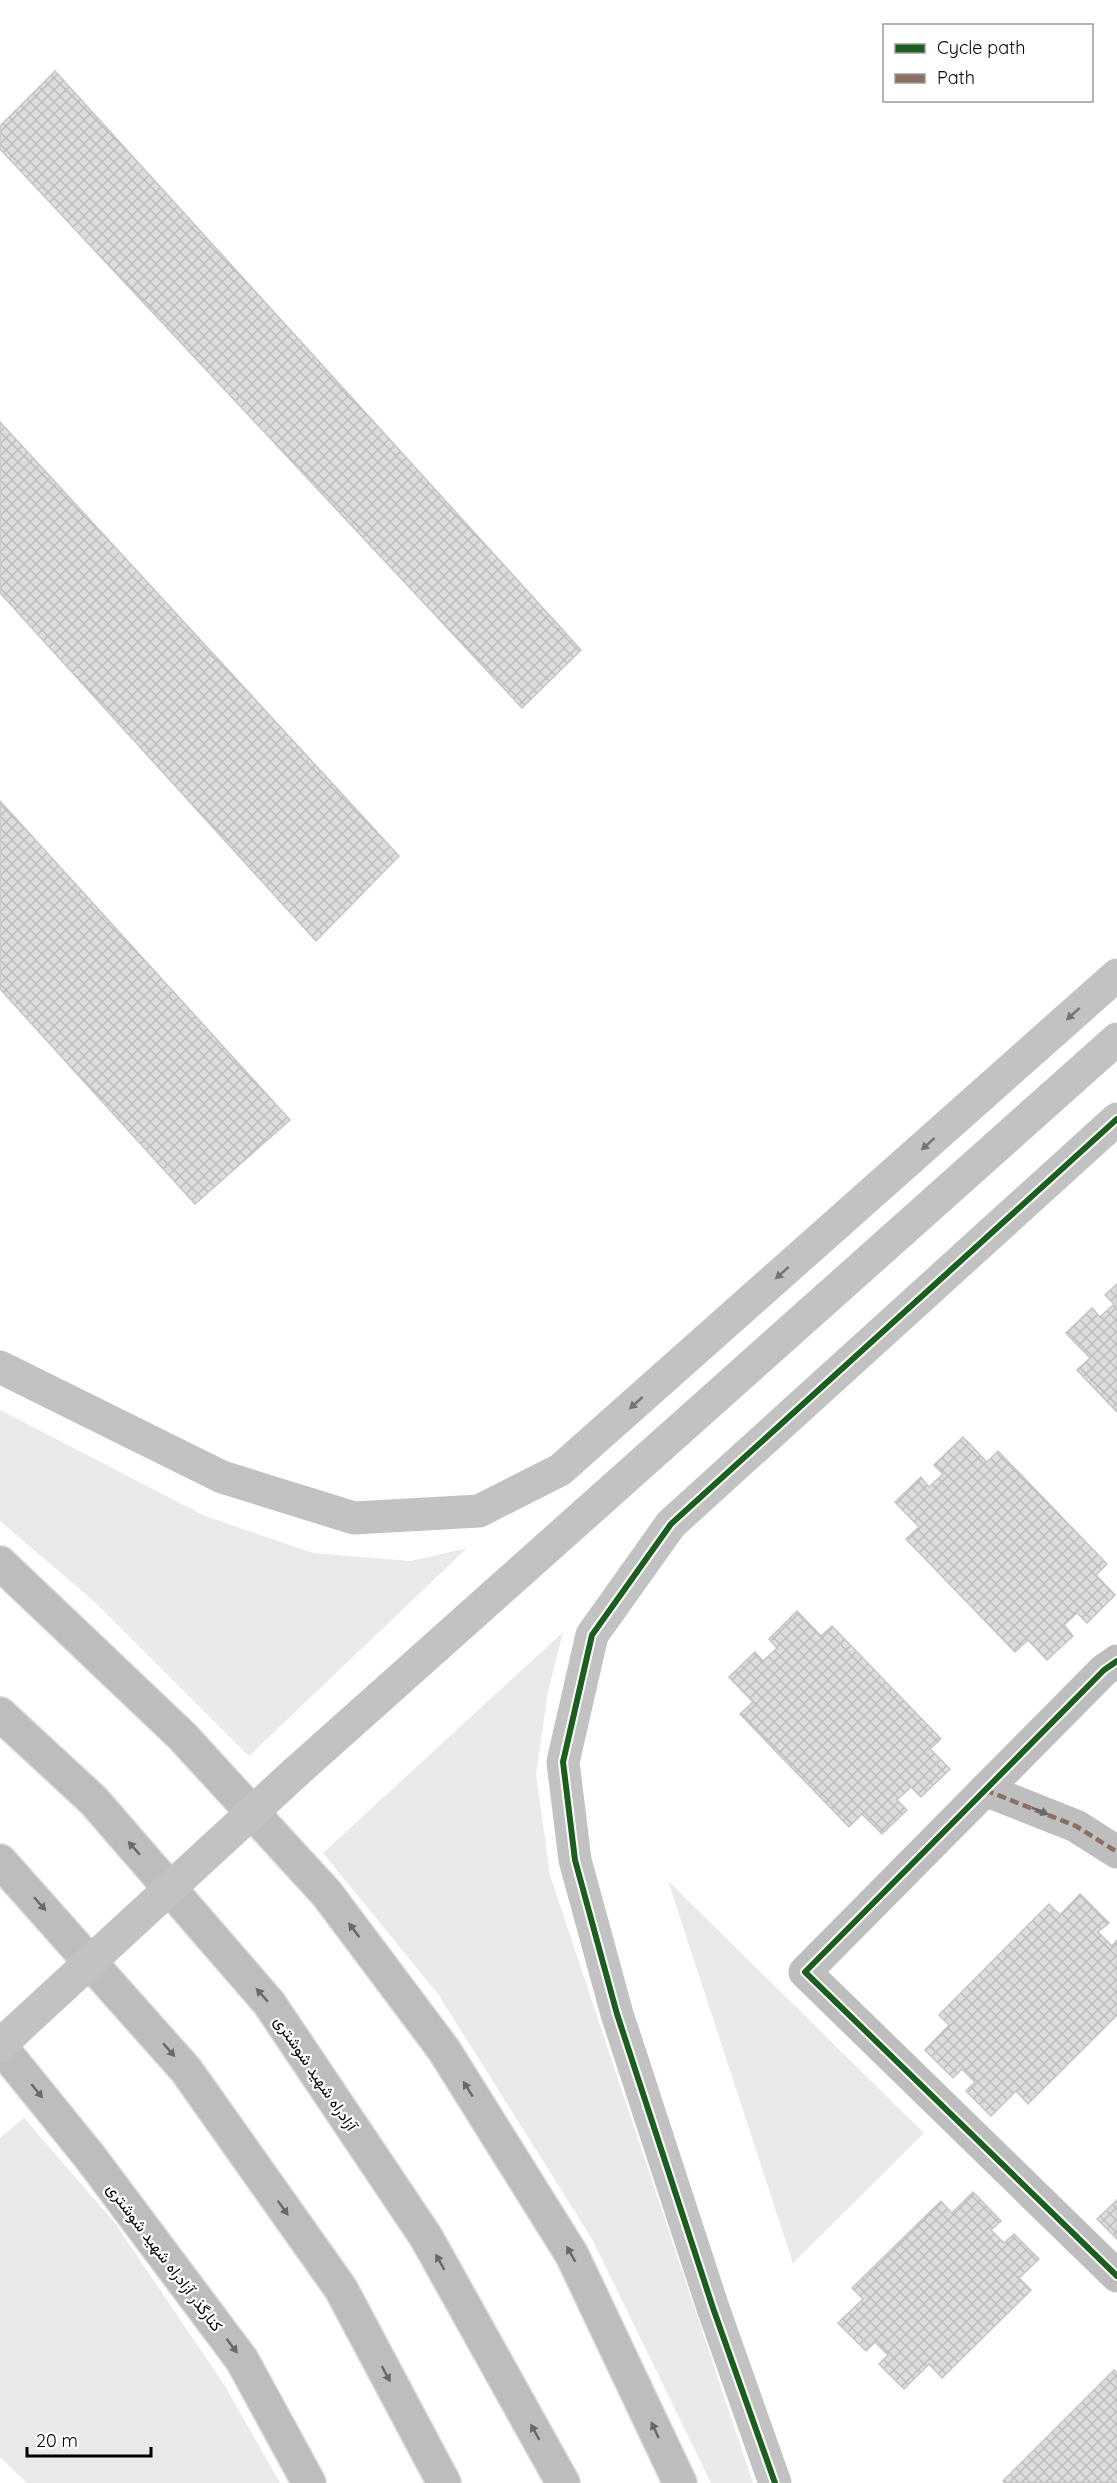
<svg xmlns="http://www.w3.org/2000/svg" width="1117" height="2483" viewBox="0 0 1117 2483" font-family="Quicksand,Vazirmatn,sans-serif">
	<defs>
		<pattern id="building-cross-hatch" width="8" height="8" patternUnits="userSpaceOnUse" patternTransform="scale(1.5)"><rect width="8" height="8" fill="#ddd"/><path d="M0 0l8 8M0 8l8-8" fill="none" stroke="#bcbcbc"/></pattern>
	</defs>
	<rect width="100%" height="100%" fill="#fff"/>
	<g fill="#eaeaea">
		<polygon points="0,1410 205,1516 313,1553 411,1561 467,1548 249,1756 96,1603 0,1521"/>
		<polygon points="563,1632 548,1692 536,1774 550,1875 753,2483 711,2483 592,2239 438,1994 323,1853"/>
		<polygon points="668,1881 924,2133 793,2263"/>
		<polygon points="24,2118 115,2223 225,2386 280,2483 27,2483 0,2457 0,2138"/>
	</g>
	<g fill="url(#building-cross-hatch)" stroke="#c5c5c5" stroke-width="1.5">
		<polygon points="55,71 581,650 522,708 0,149 0,126"/>
		<polygon points="0,422 399,856 316,941 0,593"/>
		<polygon points="0,801 290,1120 195,1204 0,989"/>
		<polygon points="1117,1284 1117,1412 1077,1370 1090,1358 1066,1333 1092,1308 1100,1317 1114,1304 1105,1295"/>
		<polygon points="963,1437 987,1462 998,1451 1107,1564 1096,1575 1115,1595 1087,1623 1077,1613 1064,1625 1073,1636 1047,1660 1028,1640 1015,1652 906,1539 919,1527 895,1502 921,1477 929,1487 943,1474 934,1465"/>
		<polygon points="797,1611 821,1636 832,1626 941,1739 930,1749 950,1769 921,1797 911,1787 897,1800 907,1810 882,1834 862,1814 849,1827 740,1714 753,1702 729,1677 755,1652 763,1661 777,1648 769,1639"/>
		<polygon points="1080,1894 1109,1923 1098,1932 1112,1946 1117,1940 1117,2015 1028,2104 1016,2091 991,2116 966,2091 975,2082 962,2069 953,2078 925,2050 949,2025 939,2015 1049,1904 1060,1915"/>
		<polygon points="973,2192 1001,2221 991,2230 1004,2243 1014,2234 1039,2259 1019,2278 1031,2290 942,2378 929,2364 904,2389 879,2364 888,2355 875,2342 866,2351 838,2323 863,2299 852,2288 941,2201 952,2213"/>
		<polygon points="1117,2200 1117,2239 1097,2219"/>
		<polygon points="1114,2370 1117,2373 1117,2483 1005,2483 1003,2481"/>
	</g>
	<g fill="none" stroke-linecap="round" stroke-linejoin="round">
		<g stroke="#dbdbdb" stroke-width="36">
			<g id="highway">
				<polyline points="0,1563 182,1736 327,1894 444,2050 572,2255 680,2483"/>
				<polyline points="0,1714 94,1801 269,2003 426,2237 563,2483"/>
				<polyline points="0,1861 186,2070 341,2289 444,2483"/>
				<polyline points="0,2046 90,2157 242,2360 309,2483"/>
			</g>
		</g>
		<g stroke="#bebebe" stroke-width="33">
			<polyline points="1117,1661 1104,1670 805,1972 1117,2276"/>
			<polyline points="985,1790 1076,1826 1117,1852"/>
		</g>
		<g stroke="#c2c2c2" stroke-width="33">
			<polyline points="0,1367 222,1477 354,1518 479,1511 560,1470 1117,975"/>
			<polyline points="296,1772 1117,1039"/>
			<polyline points="775,2483 713,2308 617,2014 575,1860 563,1762 592,1635 671,1524 1117,1119"/>
		</g>
		<use href="#highway" stroke="#bdbdbd" stroke-width="33"/>
		<polyline stroke="#c2c2c2" stroke-width="33" points="0,2045 296,1772"/>
		<polyline stroke="#8d6e63" stroke-width="4.5" stroke-dasharray="9 4.5" stroke-linecap="butt" points="985,1790 1076,1826 1117,1852"/>
		<g stroke="#fff" stroke-width="10">
			<g id="cycleway">
				<polyline points="1117,1661 1104,1670 805,1972 1117,2276"/>
				<polyline points="775,2483 713,2308 617,2014 575,1860 563,1762 592,1635 671,1524 1117,1119"/>
			</g>
		</g>
		<use href="#cycleway" stroke="#1b5e20" stroke-width="6"/>
	</g>
	<defs><path id="oneway-solid" d="M-6-.8H1V-3.2L6.5 0L1 3.2V.8H-6Z" transform="scale(1.5)"/></defs>
	<g fill="#747474">
		<use href="#oneway-solid" transform="translate(1073 1014) rotate(138)"/>
		<use href="#oneway-solid" transform="translate(928 1144) rotate(138)"/>
		<use href="#oneway-solid" transform="translate(782 1273) rotate(138)"/>
		<use href="#oneway-solid" transform="translate(636 1403) rotate(138)"/>
	</g>
	<g fill="#686868">
		<use href="#oneway-solid" transform="translate(1040 1811) rotate(22)"/>
		<use href="#oneway-solid" transform="translate(134 1848) rotate(-131)"/>
		<use href="#oneway-solid" transform="translate(40 1904) rotate(49)"/>
		<use href="#oneway-solid" transform="translate(354 1930) rotate(-127)"/>
		<use href="#oneway-solid" transform="translate(262 1995) rotate(-131)"/>
		<use href="#oneway-solid" transform="translate(169 2050) rotate(49)"/>
		<use href="#oneway-solid" transform="translate(468 2089) rotate(-122)"/>
		<use href="#oneway-solid" transform="translate(37 2091) rotate(51)"/>
		<use href="#oneway-solid" transform="translate(283 2208) rotate(55)"/>
		<use href="#oneway-solid" transform="translate(571 2254) rotate(-119)"/>
		<use href="#oneway-solid" transform="translate(440 2262) rotate(-119)"/>
		<use href="#oneway-solid" transform="translate(232 2346) rotate(53)"/>
		<use href="#oneway-solid" transform="translate(386 2374) rotate(62)"/>
		<use href="#oneway-solid" transform="translate(655 2430) rotate(-115)"/>
		<use href="#oneway-solid" transform="translate(535 2432) rotate(-119)"/>
	</g>
	<g text-anchor="middle" stroke-width="4.5" stroke-linejoin="round" paint-order="stroke">
		<g font-size="16" fill="#000" stroke="#fff">
			<text transform="translate(316 2073) rotate(56)" y="6">آزادراه شهید شوشتری</text>
			<text transform="translate(165 2257) rotate(53)" y="6">کنارگذر آزادراه شهید شوشتری</text>
		</g>
	</g>
	<rect x="883" y="24" width="210" height="78" fill="#ffffff" stroke="#999999" stroke-width="1.5"/>
	<rect x="895" y="44" width="30" height="9" fill="#1b5e20" stroke="#999999" stroke-width="1.5"/>
	<text x="937" y="54" font-size="18" fill="#000000">Cycle path</text>
	<rect x="895" y="74" width="30" height="9" fill="#8d6e63" stroke="#999999" stroke-width="1.5"/>
	<text x="937" y="84" font-size="18" fill="#000000">Path</text>
	<path d="M27 2447v9h124v-9" fill="none" stroke="#000000" stroke-width="3"/>
	<text x="36" y="2447" font-size="18" fill="#000000" stroke="#ffffff" stroke-width="4.5" paint-order="stroke">20 m</text>
</svg>
